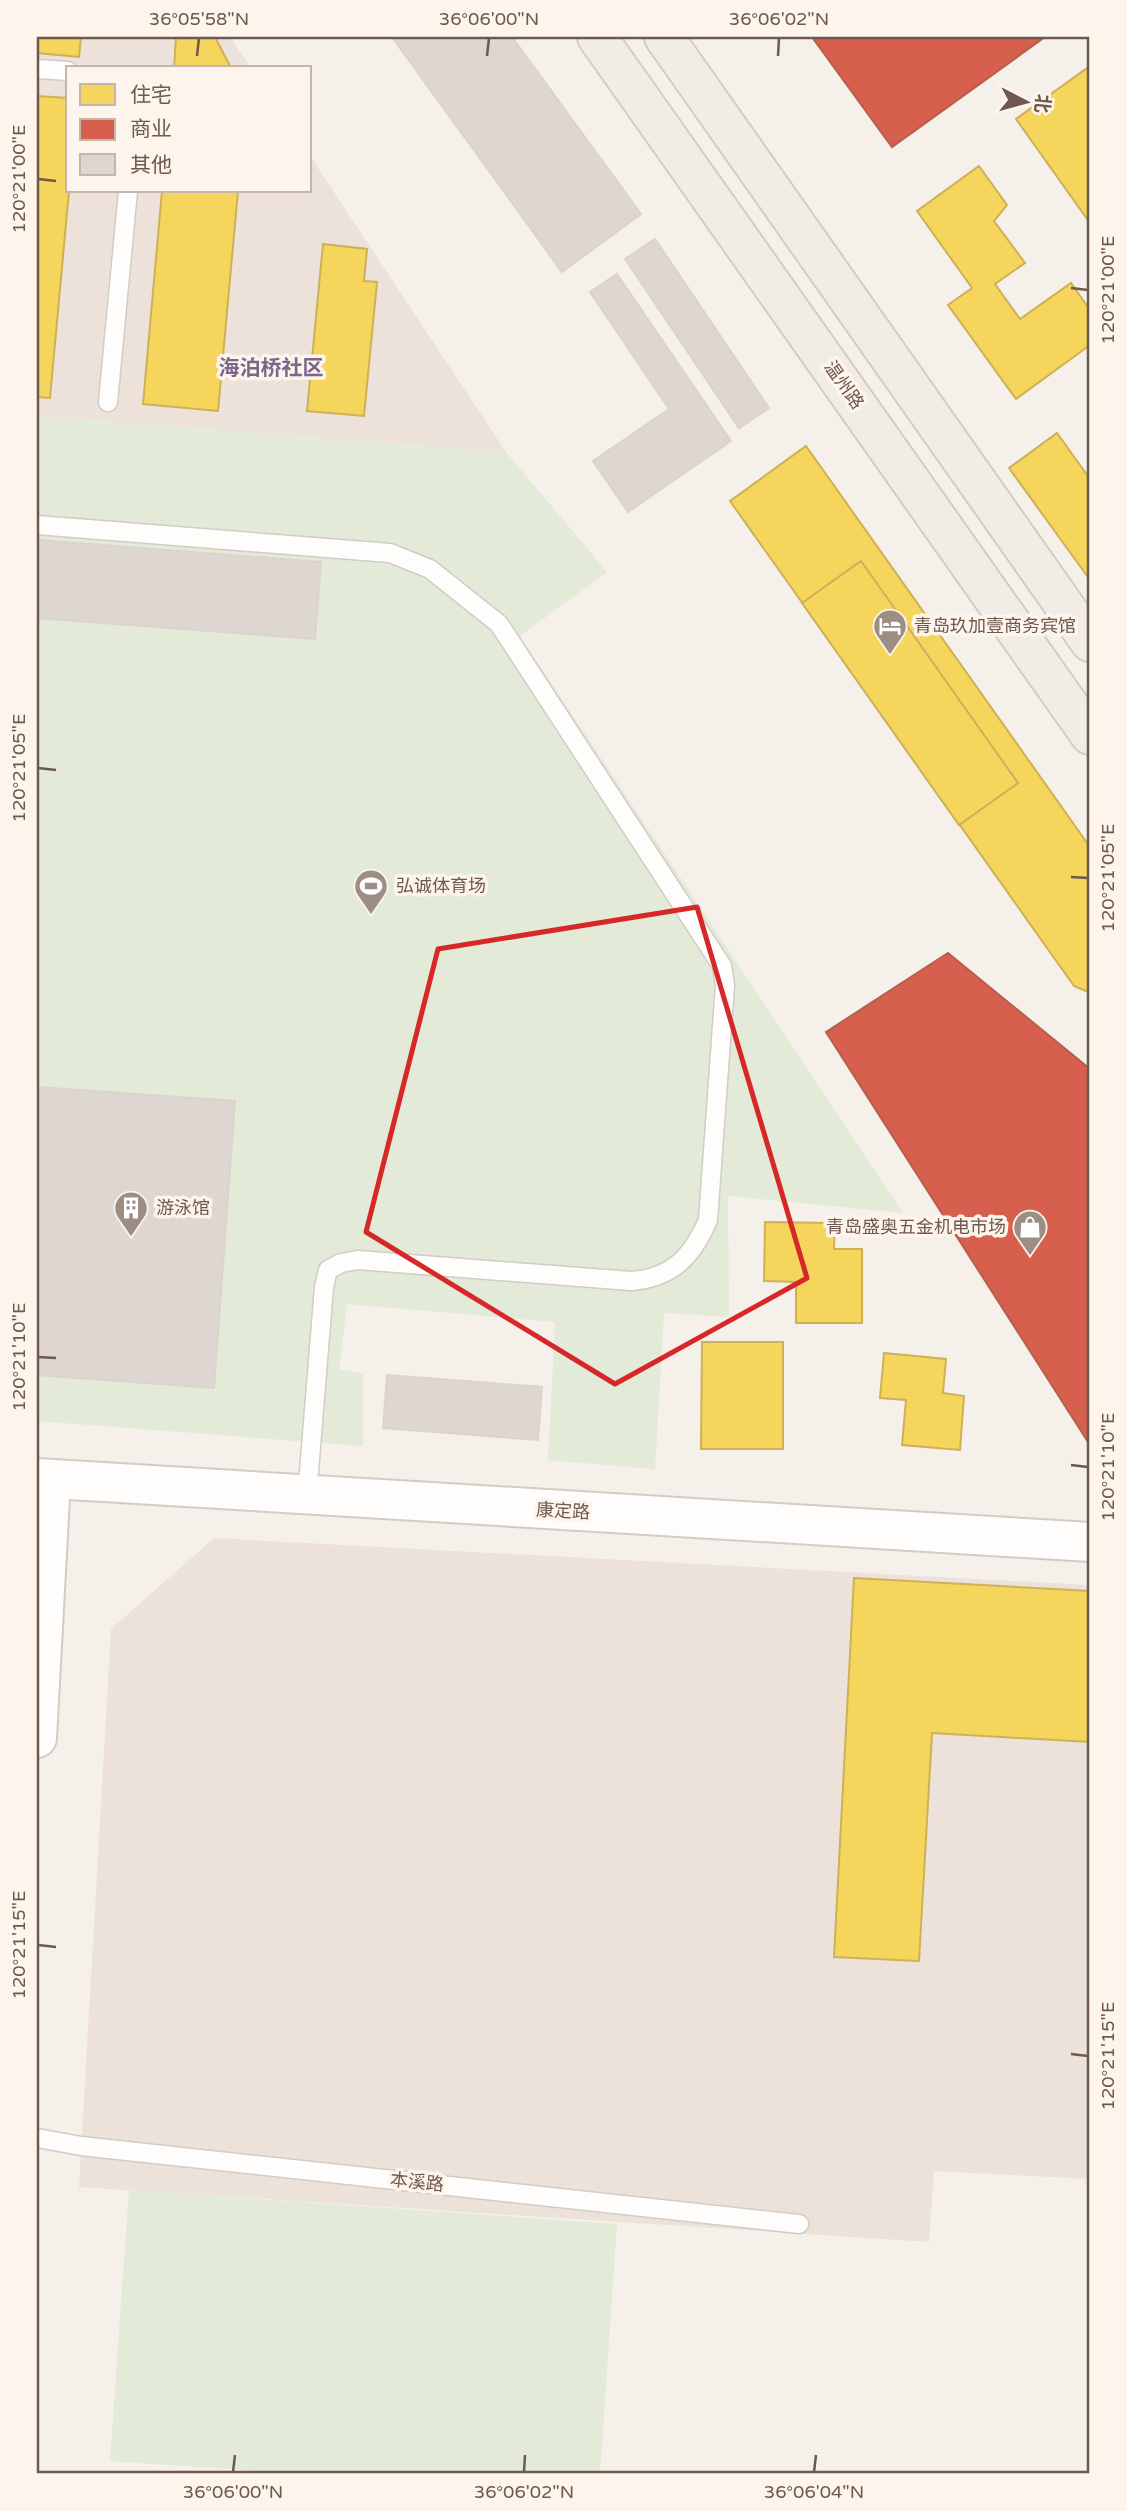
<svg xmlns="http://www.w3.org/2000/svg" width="1127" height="2511" viewBox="0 0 1127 2511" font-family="'Varela Round','Noto Sans SC',sans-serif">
	<rect width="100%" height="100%" fill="#f5f0ea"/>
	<g fill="#ede2d9">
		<polygon points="37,37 230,37 251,68 68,68 68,191 310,191 310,156 506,452 37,416"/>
		<polygon points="214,1538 1090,1585 1090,2179 934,2171 929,2242 79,2187 111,1629"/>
	</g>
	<g fill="#e3ead7">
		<polygon points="37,416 506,452 607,572 520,636 903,1213 728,1196 729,1317 664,1313 655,1469 548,1460 555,1322 347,1304 339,1369 363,1374 363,1446 37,1421"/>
		<polygon points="129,2190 617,2224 600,2474 307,2474 110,2461"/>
	</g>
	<g fill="#f6d55c" stroke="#ceb058" stroke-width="2">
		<polygon points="37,37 81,37 79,57 37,53"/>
		<polygon points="176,37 215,37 231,68 174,68"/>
		<polygon points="1090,66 1090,223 1016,119"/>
		<polygon points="37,96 68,98 69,191 50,398 37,397"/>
		<polygon points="979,166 1007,205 994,221 1025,263 995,284 1020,319 1071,283 1090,310 1090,345 1016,399 948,305 972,288 917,211"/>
		<polygon points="162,191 238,191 218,411 143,404"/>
		<polygon points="323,244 367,249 364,281 377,282 364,416 307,411"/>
		<polygon points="1057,433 1090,479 1090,580 1009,468"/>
		<polygon points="806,446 1090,847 1090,993 1074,986 730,501"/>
		<polygon points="861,561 1018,783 959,825 802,603"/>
		<polygon points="765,1222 835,1223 834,1249 862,1249 862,1323 796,1323 796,1282 764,1281"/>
		<polygon points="702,1342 783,1342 783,1449 701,1449"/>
		<polygon points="884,1353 946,1359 943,1393 964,1396 960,1450 902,1445 906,1400 880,1398"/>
		<polygon points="854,1578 1090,1591 1090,1742 932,1733 919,1961 834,1957"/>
	</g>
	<g fill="#d6604d" stroke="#b75e4d" stroke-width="2">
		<polygon points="812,37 1045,37 892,147"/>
		<polygon points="948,953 1090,1069 1090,1445 826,1032"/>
	</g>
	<g fill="#ded6d0" stroke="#ddd3cd" stroke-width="2">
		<polygon points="392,37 512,37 641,214 562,272"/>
		<polygon points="655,239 769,408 739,428 625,259"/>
		<polygon points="617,274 731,441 628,512 593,461 669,409 590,292"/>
		<polygon points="37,540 321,562 315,639 37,618"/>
		<polygon points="37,1087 235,1101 214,1388 37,1375"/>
		<polygon points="387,1375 542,1387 538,1440 383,1428"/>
	</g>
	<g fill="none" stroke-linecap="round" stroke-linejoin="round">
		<g stroke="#d2ccc6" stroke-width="21">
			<g id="lane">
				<polyline points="37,69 68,71"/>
				<polyline points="108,402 128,191"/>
				<path d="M37,525L390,553L430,569L499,624L722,966L725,985L708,1220C692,1257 672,1278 631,1281L358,1260L341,1263L328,1270L324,1287L307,1496"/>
				<polyline points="37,2138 81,2146 799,2224"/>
			</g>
		</g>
		<g stroke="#d3ccc5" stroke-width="42">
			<g id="secondary">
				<polyline points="37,1478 1090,1542"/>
				<polyline points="37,1738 51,1479"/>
			</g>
		</g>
		<g stroke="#d3cbc7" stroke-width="42">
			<g id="primary">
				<polyline points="597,37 1090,735"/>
				<polyline points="664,37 1090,642"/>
			</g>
		</g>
		<use href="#lane" stroke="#fefdfc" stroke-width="18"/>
		<use href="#secondary" stroke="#fefdfc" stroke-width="38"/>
		<use href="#primary" stroke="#f1ece6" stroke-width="38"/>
	</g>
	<path fill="none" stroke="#d62828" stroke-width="5" stroke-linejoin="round" d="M697,907L807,1278L615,1384L366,1232L438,949Z"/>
	<path fill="none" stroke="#6f584e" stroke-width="2.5" d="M197,56L199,38M487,56L489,38M778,56L779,38M38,179L56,181M1071,288L1088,290M38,768L56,770M1071,877L1088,878M38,1357L56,1358M1071,1465L1088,1467M38,1945L56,1947M1071,2054L1088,2056M233,2472L235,2455M524,2472L525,2455M814,2472L816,2455"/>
	<defs>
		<g id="hotel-pin" transform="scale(1.75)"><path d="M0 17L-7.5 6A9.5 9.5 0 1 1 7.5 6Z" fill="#9e8d85" stroke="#fdf5ec"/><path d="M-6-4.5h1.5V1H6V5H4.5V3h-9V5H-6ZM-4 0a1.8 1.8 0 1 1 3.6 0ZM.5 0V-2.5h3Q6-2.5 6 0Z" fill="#fff"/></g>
		<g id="stadium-pin" transform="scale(1.75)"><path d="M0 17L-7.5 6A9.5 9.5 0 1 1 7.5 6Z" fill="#9e8d85" stroke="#fdf5ec"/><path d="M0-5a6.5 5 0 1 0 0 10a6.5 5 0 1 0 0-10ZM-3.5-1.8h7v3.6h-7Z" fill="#fff"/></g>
		<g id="building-pin" transform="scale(1.75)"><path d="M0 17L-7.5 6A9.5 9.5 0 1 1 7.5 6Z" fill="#9e8d85" stroke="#fdf5ec"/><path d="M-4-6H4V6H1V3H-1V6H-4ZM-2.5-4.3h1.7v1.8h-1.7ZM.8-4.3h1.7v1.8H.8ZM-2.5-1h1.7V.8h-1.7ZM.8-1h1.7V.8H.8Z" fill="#fff"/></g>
		<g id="shop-pin" transform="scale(1.75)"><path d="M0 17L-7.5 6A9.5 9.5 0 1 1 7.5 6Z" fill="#9e8d85" stroke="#fdf5ec"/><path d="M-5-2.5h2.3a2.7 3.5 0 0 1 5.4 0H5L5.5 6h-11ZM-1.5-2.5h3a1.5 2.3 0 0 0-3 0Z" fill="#fff"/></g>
	</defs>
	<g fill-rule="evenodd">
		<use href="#hotel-pin" x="890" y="626"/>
		<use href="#stadium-pin" x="371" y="886"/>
		<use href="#building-pin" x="131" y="1208"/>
		<use href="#shop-pin" x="1030" y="1227"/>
	</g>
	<g text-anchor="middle" stroke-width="7" stroke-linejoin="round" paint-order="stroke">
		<g font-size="18" fill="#6f584e" stroke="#fdf5ec">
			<text transform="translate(844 385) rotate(55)" y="6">温州路</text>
			<text transform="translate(563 1511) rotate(3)" y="6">康定路</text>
			<text transform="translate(417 2182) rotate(6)" y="6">本溪路</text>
		</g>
		<g font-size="18" fill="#6f584e" stroke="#fdf5ec" text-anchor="start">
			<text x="914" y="632">青岛玖加壹商务宾馆</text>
			<text x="396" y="892">弘诚体育场</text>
			<text x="156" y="1214">游泳馆</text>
			<text x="1006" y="1233" text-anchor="end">青岛盛奥五金机电市场</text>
		</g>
		<g font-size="21" font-weight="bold" fill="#7c668c" stroke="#fdf5ec">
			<text x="271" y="375">海泊桥社区</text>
		</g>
	</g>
	<rect width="1127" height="2511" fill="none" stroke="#fdf5ec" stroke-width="77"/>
	<rect x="66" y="66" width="245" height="126" fill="#fdf5ec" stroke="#c4b6ad" stroke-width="2"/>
	<rect x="80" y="84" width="35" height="21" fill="#f6d55c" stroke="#c4b6ad" stroke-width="2"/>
	<text x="130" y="102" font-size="21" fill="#6f584e">住宅</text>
	<rect x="80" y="119" width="35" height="21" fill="#d6604d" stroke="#c4b6ad" stroke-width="2"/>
	<text x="130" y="136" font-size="21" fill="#6f584e">商业</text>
	<rect x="80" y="154" width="35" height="21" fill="#ded6d0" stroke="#c4b6ad" stroke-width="2"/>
	<text x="130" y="172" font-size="21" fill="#6f584e">其他</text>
	<g transform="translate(1026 102) rotate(96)" stroke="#fdf5ec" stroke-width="5" paint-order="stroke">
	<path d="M0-5L12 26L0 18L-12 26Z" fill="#6f584e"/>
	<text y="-10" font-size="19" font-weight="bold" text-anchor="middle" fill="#6f584e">北</text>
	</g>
	<rect x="38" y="38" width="1050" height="2434" fill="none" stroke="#6f584e" stroke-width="2.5"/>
	<g font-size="18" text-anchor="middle" fill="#6f584e">
		<text x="199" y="25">36°05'58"N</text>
		<text x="489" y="25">36°06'00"N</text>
		<text x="779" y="25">36°06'02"N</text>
		<text transform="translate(19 179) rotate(-90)" y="6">120°21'00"E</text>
		<text transform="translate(1108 290) rotate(-90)" y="6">120°21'00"E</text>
		<text transform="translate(19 768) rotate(-90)" y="6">120°21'05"E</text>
		<text transform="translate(1108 878) rotate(-90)" y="6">120°21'05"E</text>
		<text transform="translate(19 1357) rotate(-90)" y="6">120°21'10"E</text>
		<text transform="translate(1108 1467) rotate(-90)" y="6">120°21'10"E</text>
		<text transform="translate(19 1945) rotate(-90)" y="6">120°21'15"E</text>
		<text transform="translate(1108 2056) rotate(-90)" y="6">120°21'15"E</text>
		<text x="233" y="2498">36°06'00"N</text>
		<text x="524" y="2498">36°06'02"N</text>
		<text x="814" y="2498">36°06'04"N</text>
	</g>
</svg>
